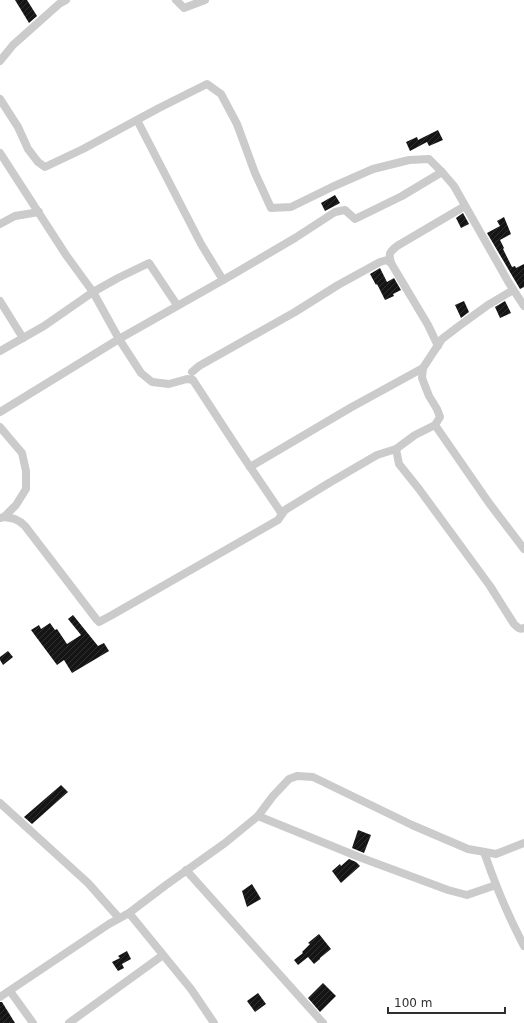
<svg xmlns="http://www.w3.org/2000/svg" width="524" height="1023" viewBox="0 0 524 1023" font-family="'DejaVu Sans',sans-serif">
	<defs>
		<pattern id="building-hatch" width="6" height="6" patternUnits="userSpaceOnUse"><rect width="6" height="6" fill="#151515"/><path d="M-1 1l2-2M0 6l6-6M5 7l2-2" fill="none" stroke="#2f2f2f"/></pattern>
	</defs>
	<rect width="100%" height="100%" fill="#fff"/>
	<g fill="url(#building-hatch)">
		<polygon points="15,0 27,0 37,16 29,23"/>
		<polygon points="438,130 443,140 429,146 427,142 410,151 406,142 417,137 418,140"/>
		<polygon points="335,195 340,203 325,211 321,203"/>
		<polygon points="463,213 469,224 461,228 456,218"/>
		<polygon points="504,217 511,234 500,240 504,248 503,249 512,267 515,266 516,268 524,264 524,287 520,289 487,233 500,226 497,221"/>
		<polygon points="380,268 387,282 394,278 401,290 393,294 394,296 385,300 377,284 376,285 370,274"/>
		<polygon points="464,301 469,312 461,318 455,305"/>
		<polygon points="505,301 511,313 500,318 495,307"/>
		<polygon points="73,615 98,646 104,643 109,651 72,673 64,660 57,665 31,630 39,625 41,629 50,623 55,630 57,629 67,644 81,635 68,619"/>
		<polygon points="8,651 13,657 3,665 0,660 0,657"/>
		<polygon points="61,785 68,792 32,824 24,817"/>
		<polygon points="358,830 371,835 364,853 352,848"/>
		<polygon points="349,859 356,862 360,866 341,883 332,871 340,864 341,866"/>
		<polygon points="252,884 261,899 247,907 242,891"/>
		<polygon points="319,934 331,949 320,958 320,959 314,964 308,957 298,965 294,960 303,953 302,952 310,944 308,943"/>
		<polygon points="127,951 131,959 122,964 124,968 118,971 112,962 120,958 118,956"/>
		<polygon points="323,983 336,996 320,1012 308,998"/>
		<polygon points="258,993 266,1004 255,1012 247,1001"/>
		<polygon points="0,1002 2,1002 15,1023 0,1023"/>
	</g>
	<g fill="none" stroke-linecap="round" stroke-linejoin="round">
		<g stroke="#cbcbcb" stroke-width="8">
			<polyline points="176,0 184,8 205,0"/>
			<polyline points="0,61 13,45 59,4 66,0"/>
			<polyline points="0,99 18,127 28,149 38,162 45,167 83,149 159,108 207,84 221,94 237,124 255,173 271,208 291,207 332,187 373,169 409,160 429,159 442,172 454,186 509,283 524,306"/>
			<polyline points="137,120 201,244 223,280"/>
			<polyline points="0,153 66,255 93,292 119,339 141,373 152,382 169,384 187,379 193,380 240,452 282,514"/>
			<polyline points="0,224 15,216 39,212"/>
			<path d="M513,290L488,305L459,326L442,339L423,368L422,378L429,396L437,409L440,417L435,425L415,435L396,449L399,464L419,489L490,586L514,624C517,627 520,630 524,628"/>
			<polyline points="0,301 23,338"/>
			<path d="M438,346L428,325L391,263C388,253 390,252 397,246L465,206"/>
			<polyline points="0,351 44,326 93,292 118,278 149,263 177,305"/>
			<polyline points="192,372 199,366 295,312 338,285 380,262 387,260 391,263"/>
			<polyline points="0,412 119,339 232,275 295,238 335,212 345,210 355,219 402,196 442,172"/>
			<polyline points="435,425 489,503 524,549"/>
			<polyline points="0,427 22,453 26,471 26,489 16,505 4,517 1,518"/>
			<polyline points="250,467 350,408 423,368"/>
			<path d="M4,517C13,518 18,519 25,526L97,620L99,622L112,615L278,520L285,510L329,483L377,455L396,449"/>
			<polyline points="0,803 88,883 119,918"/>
			<polyline points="258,816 359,857 448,890 467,895 496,885"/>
			<path d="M484,852C495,884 508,916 524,946"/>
			<polyline points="186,870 323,1023"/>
			<polyline points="129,913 191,989 214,1023"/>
			<polyline points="10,991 33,1023"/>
			<polyline points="0,997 109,924 129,913 166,885 225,843 258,816 273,796 289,779 297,776 313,777 412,825 468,849 496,854 524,843"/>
			<polyline points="69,1023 163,955"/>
		</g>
	</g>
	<path d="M388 1007v6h117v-6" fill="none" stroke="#2e2e2e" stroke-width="2"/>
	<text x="394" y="1007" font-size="12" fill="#2e2e2e" stroke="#ffffff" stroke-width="3" paint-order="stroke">100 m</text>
</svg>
